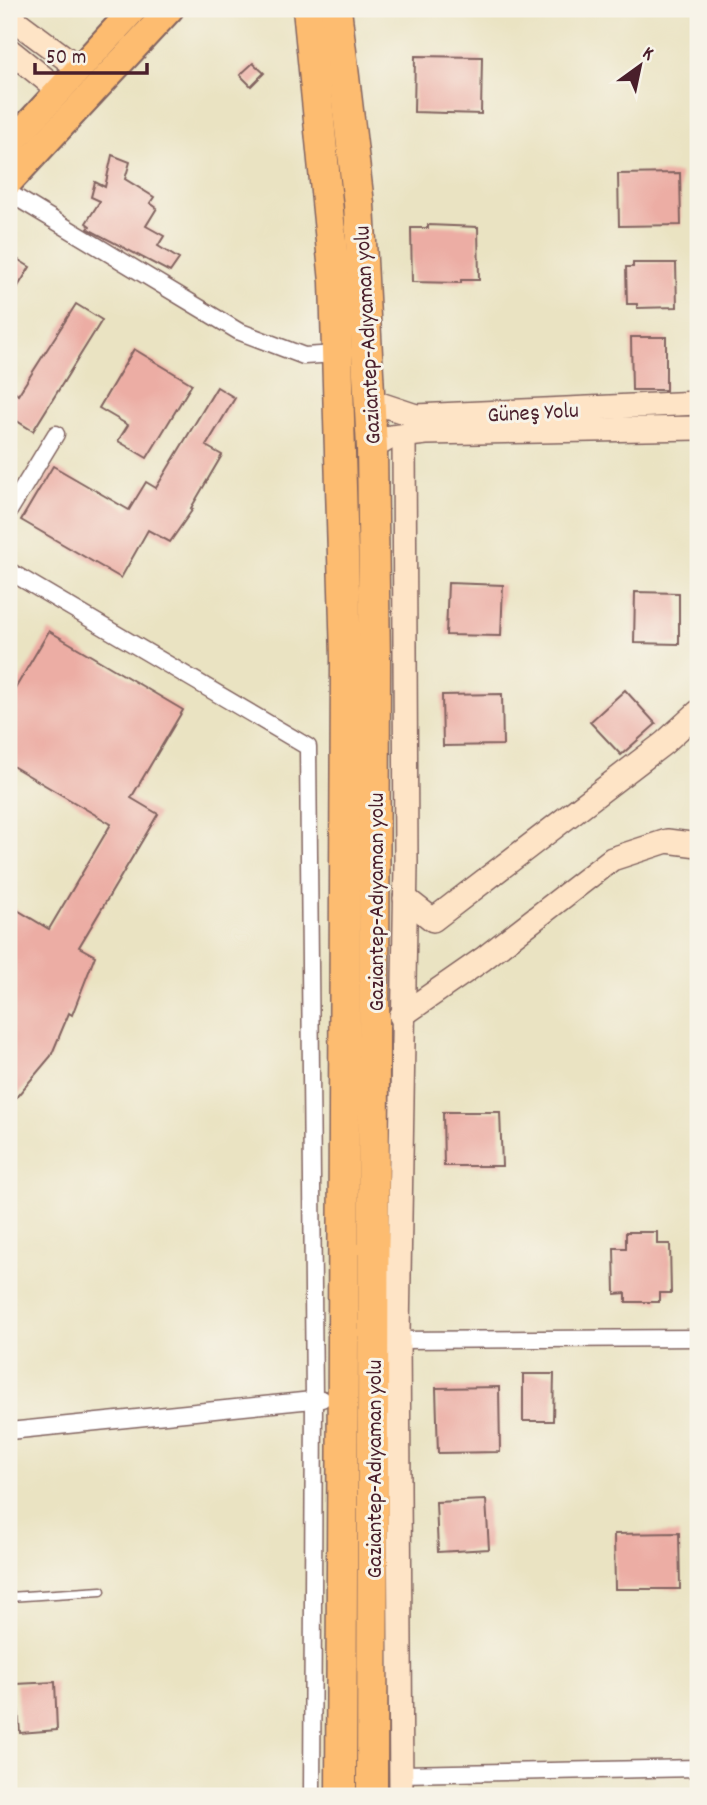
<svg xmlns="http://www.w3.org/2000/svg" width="707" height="1805" viewBox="0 0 707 1805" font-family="Dekko,sans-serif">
	<rect width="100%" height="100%" fill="#f7f3e8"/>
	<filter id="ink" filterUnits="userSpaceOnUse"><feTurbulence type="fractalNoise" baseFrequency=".0143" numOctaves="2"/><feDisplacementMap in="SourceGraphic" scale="14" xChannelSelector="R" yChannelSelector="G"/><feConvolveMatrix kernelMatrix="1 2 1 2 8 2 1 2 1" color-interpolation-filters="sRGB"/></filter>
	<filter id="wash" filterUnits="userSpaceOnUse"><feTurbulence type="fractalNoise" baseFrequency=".00686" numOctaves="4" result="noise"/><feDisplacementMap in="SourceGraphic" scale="28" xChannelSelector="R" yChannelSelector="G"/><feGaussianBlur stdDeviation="1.57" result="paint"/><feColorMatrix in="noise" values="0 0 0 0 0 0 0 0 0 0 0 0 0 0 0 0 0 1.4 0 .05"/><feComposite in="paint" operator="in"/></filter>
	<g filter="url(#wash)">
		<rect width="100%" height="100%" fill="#eae3c2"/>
		<g id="blocks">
			<g fill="#ecada4">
				<polygon points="415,56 482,57 481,114 414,112"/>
				<polygon points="253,63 264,73 251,86 240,75"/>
				<polygon points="112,155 130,162 125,179 154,197 150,203 157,208 146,226 164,236 158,246 179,259 170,272 88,229 90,226 86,223 100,201 91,197 95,182 105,187"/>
				<polygon points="680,173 681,225 619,226 618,174"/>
				<polygon points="428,225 478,227 479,280 461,280 461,283 412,282 411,228 428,228"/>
				<polygon points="9,254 30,267 9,301"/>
				<polygon points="633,263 676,263 677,307 637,308 637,304 627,304 626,267 633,267"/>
				<polygon points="76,304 102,320 33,431 9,416 9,400 14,392 18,395"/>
				<polygon points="631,337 666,337 666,390 632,390"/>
				<polygon points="134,349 192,384 147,458 118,441 128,425 99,408"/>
				<polygon points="217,387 235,398 206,446 222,455 191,508 193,509 170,542 148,530 121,578 21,520 53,466 129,510 146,482 156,488"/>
				<polygon points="448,583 503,585 501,636 446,635"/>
				<polygon points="635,592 679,593 679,644 634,643"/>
				<polygon points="49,631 183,710 131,798 158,814 79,947 95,956 72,1015 69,1013 51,1056 9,1106 9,905 49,929 111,824 9,764 9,699"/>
				<polygon points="625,690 656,724 621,755 590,722"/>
				<polygon points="502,694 503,745 443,746 442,695"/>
				<polygon points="443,1112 500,1112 502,1166 444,1166"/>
				<polygon points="626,1232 657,1232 657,1244 670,1244 671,1293 659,1293 659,1302 626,1302 626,1293 615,1294 614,1248 626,1248"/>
				<polygon points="523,1374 554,1374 553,1421 523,1421"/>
				<polygon points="499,1387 500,1452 438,1453 436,1388"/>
				<polygon points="486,1500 489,1549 438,1552 436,1502"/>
				<polygon points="679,1533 680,1589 615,1589 614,1534"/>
				<polygon points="55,1682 57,1730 20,1733 16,1684"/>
			</g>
		</g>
	</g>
	<g filter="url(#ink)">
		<use href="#blocks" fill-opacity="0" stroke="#826460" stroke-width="2"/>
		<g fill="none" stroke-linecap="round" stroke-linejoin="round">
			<g stroke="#826460" stroke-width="11">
				<polyline id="lane" points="9,1597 101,1591"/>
			</g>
			<g stroke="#826460" stroke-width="19">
				<g id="street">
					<polyline points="9,193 238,331 304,356 337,354"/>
					<polyline points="9,511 56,434"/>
					<polyline points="9,571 308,747 314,1399 312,1796"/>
					<polyline points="398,1340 698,1338"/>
					<polyline points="9,1431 322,1399"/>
					<polyline points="401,1774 698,1768"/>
				</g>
			</g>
			<g stroke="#826460" stroke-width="26">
				<g id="secondary">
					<polyline points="9,16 80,69"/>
					<polyline points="9,50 60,91"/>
					<polyline points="371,401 416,416 698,403"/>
					<polyline points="372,448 391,437 426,433 698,428"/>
					<polyline points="405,898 433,920 664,743 698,712"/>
					<polyline points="401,1016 483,959 612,859 667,841 698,845"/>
					<polyline points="401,1796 398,1334 406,865 404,436"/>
				</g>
			</g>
			<g stroke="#826460" stroke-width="30">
				<g id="primary">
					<polyline points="9,145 134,9"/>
					<polyline points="9,182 170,9"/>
				</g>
			</g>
			<g stroke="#826460" stroke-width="33">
				<g id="highway">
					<polyline points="308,9 335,282 346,658 341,1796"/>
					<polyline points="336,9 359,204 372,448 375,661 372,1796"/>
				</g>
			</g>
			<use href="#lane" stroke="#fff" stroke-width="8"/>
			<use href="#street" stroke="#fff" stroke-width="16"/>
			<use href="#secondary" stroke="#fee4c6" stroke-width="23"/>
			<use href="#primary" stroke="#fdbc70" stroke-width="26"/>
			<use href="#highway" stroke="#fdbc70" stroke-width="30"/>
		</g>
	</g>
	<g text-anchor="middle" stroke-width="6" stroke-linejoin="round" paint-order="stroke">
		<g font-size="23" fill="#4a1f2b" stroke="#f7f3e8">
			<text transform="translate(366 335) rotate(-93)" y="8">Gaziantep-Adıyaman yolu</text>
			<text transform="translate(533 411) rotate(-3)" y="8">Güneş Yolu</text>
			<text transform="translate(375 902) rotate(-90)" y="8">Gaziantep-Adıyaman yolu</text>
			<text transform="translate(373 1469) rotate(-90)" y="8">Gaziantep-Adıyaman yolu</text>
		</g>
	</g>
	<rect width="707" height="1805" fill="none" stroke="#f7f3e8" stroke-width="35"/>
	<g transform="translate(640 66) rotate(33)" stroke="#f7f3e8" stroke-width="5" paint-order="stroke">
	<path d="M0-5L12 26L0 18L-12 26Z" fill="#4a1f2b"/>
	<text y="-10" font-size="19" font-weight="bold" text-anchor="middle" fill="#4a1f2b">K</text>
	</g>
	<path d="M35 63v10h112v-10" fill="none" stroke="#4a1f2b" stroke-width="3.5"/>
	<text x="46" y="63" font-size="21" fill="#4a1f2b" stroke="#f7f3e8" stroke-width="5" paint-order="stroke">50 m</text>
</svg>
